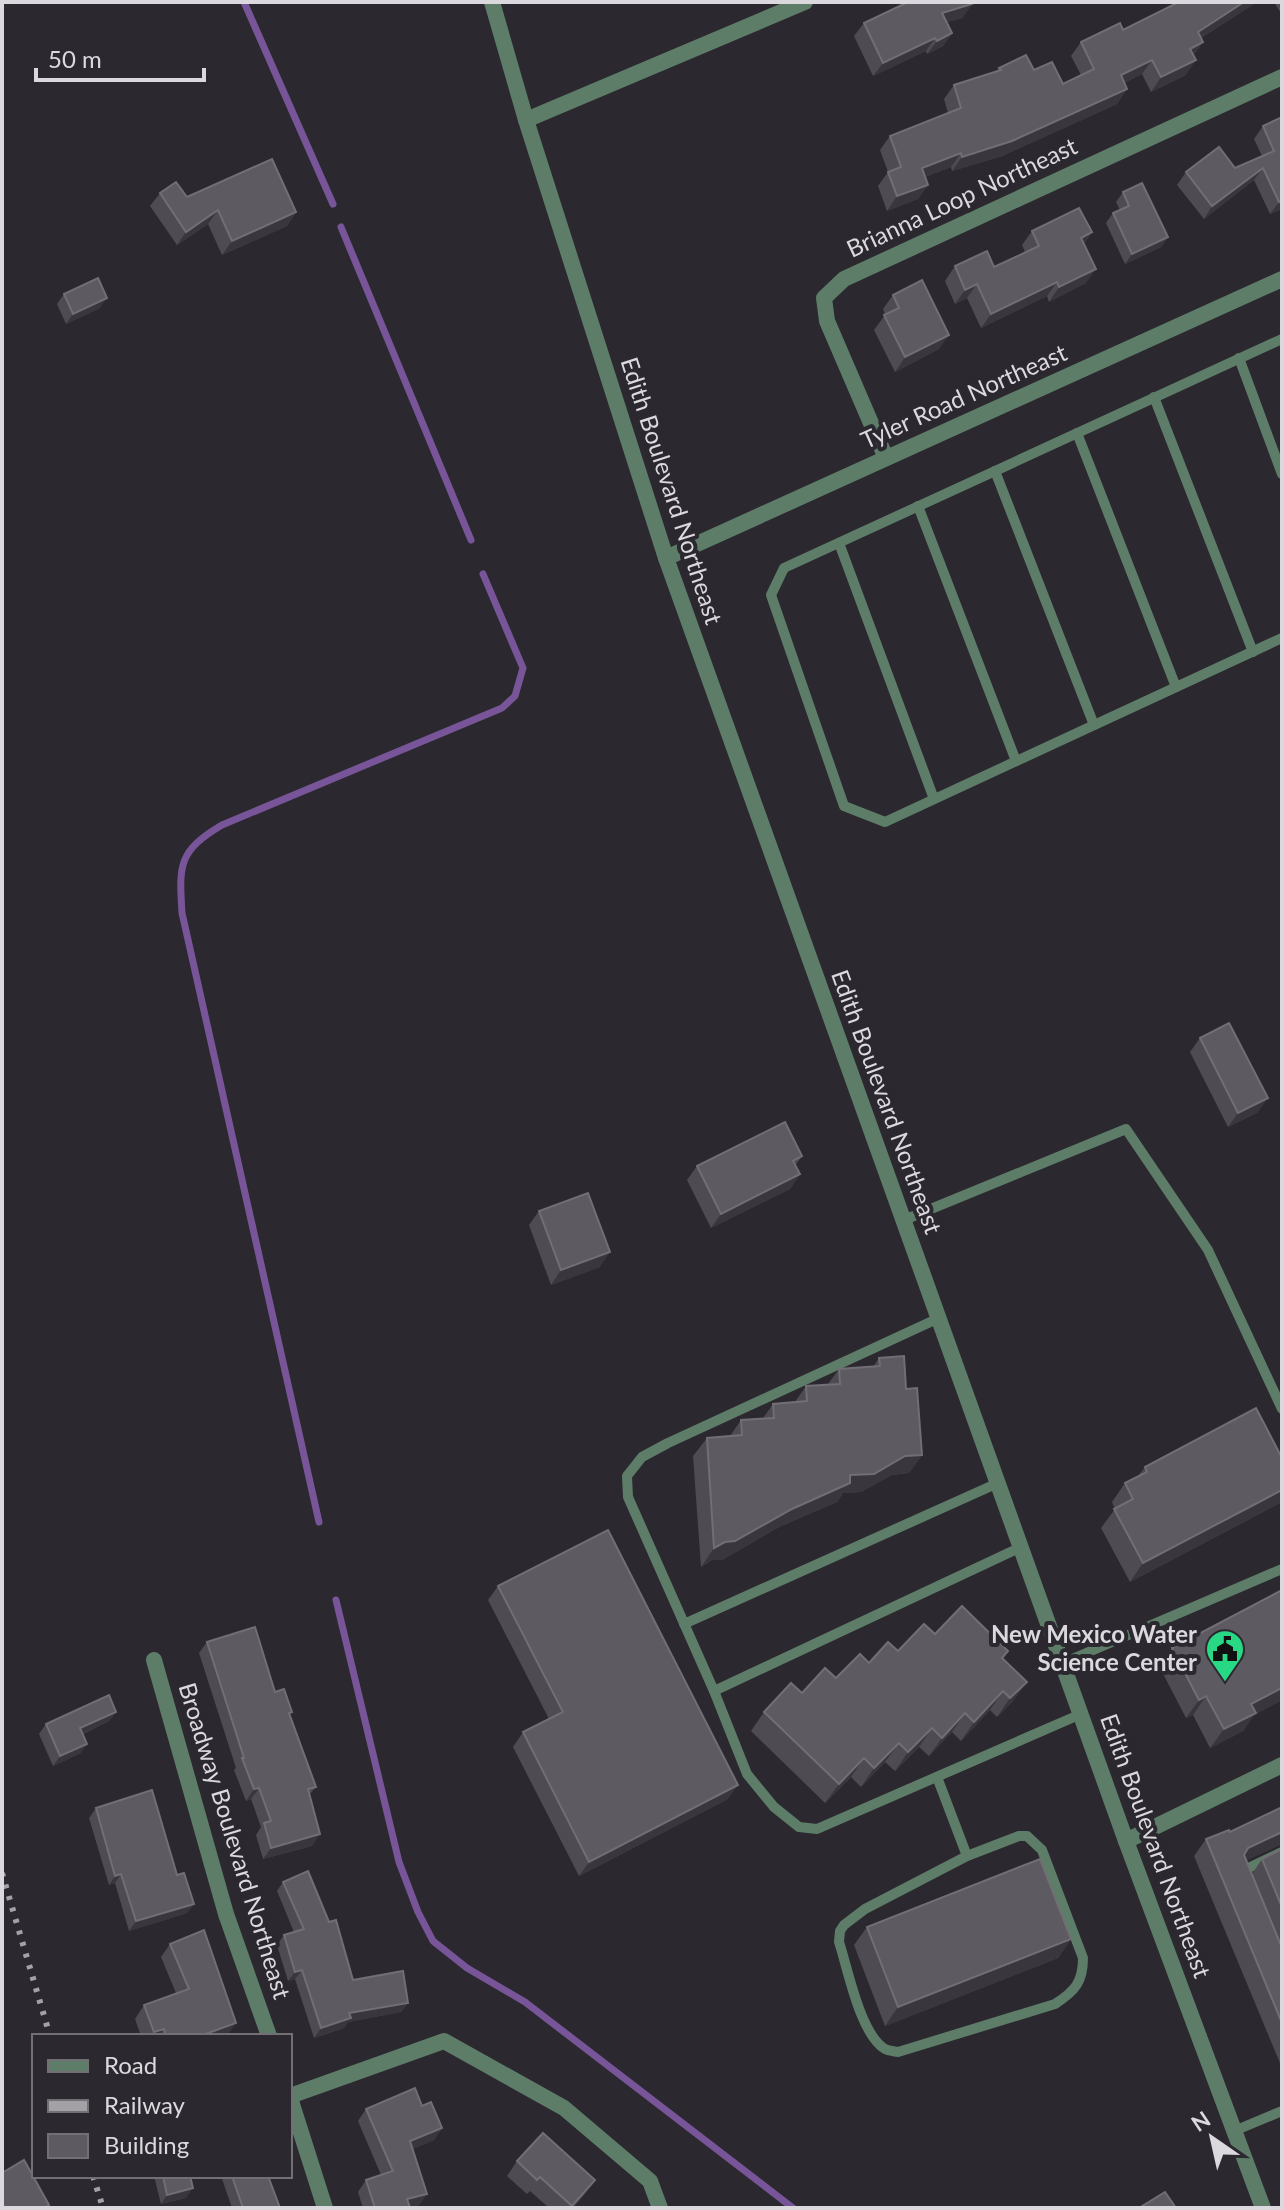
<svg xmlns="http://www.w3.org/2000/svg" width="1284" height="2210" viewBox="0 0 1284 2210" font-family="Lato,sans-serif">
	<rect width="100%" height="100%" fill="#2b282f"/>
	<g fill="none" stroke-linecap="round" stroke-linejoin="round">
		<g stroke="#775598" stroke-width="7">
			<polyline points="244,2 333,204"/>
			<polyline points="341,227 471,540"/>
			<path d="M319,1522L182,913C179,865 178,851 222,825L502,708L515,696L523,668L483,574"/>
			<polyline points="336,1600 399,1862 418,1912 433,1941 467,1968 525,2002 793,2208"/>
		</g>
		<g stroke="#5d7d68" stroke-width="10">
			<polyline points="1282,339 784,568 771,595 844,806 885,822 1282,638"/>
			<polyline points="1239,358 1282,474"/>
			<polyline points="1154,397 1253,652"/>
			<polyline points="1077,433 1176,687"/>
			<polyline points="995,471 1094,725"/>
			<polyline points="918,506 1016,761"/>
			<polyline points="839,543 934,799"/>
			<polyline points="904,1220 1126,1129 1208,1250 1282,1409"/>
			<polyline points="939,1318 668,1443 642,1457 627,1476 628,1497 714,1691 747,1774 774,1807 799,1827 817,1829 1081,1714"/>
			<polyline points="684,1624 998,1483"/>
			<polyline points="1063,1663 1282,1569"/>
			<polyline points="714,1691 1021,1547"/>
			<path d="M937,1777L967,1856L1019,1836H1027L1042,1850L1083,1958C1083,1982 1075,1991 1055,2004L898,2052C894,2051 889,2051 885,2049C860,2034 848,1969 839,1942L840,1931L844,1925L865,1909L967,1856"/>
			<polyline points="1241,1875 1240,1872 1282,1852"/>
			<polyline points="1234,2131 1282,2111"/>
		</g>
		<g stroke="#5d7d68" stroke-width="16">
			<polyline points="526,120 805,2"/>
			<polyline points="886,458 827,321 824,298 844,279 1282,77"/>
			<polyline points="666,558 1282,279"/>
			<polyline points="154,1660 226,1914 269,2036"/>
			<polyline points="1126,1841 1282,1765"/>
			<polyline points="290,2096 444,2041 564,2108 650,2181 660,2208"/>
			<polyline points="290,2098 325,2208"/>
		</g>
		<polyline stroke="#5d7d68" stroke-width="16" points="492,2 526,120 666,558 1126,1841 1263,2208"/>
		<g stroke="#a4a1a6" stroke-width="6" stroke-dasharray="4 8" stroke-linecap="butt">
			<polyline points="2,1873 50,2036"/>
			<polyline points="93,2176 103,2208"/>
		</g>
	</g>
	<g fill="#4e4b52">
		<polygon points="1179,2 1257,2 1201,38 1203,42 1193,56 1186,75 1151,92 1142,74 1124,83 1127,89 1117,104 1002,156 952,171 951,167 925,177 928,185 918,199 887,211 878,186 888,172 880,150 890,136 948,113 944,99 954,85 996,72 999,68 1034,70 1063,84 1081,75 1071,56 1081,42 1123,30"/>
		<polygon points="1274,2 1282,2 1282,15"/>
		<polygon points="972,4 962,18 947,22 952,33 943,46 927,54 926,51 873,76 854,36 864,23"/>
		<polygon points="1282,117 1282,209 1270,214 1254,180 1204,219 1177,185 1186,172 1235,168 1262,156 1254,139 1263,126"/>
		<polygon points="1123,192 1168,237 1161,247 1125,264 1106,223 1113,213 1120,210 1116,202"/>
		<polygon points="160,193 187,197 296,212 287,226 222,255 208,224 177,245 150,206"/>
		<polygon points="1032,231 1092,232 1084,244 1086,283 1049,302 1047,296 981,328 967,298 955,304 945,281 955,266 994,267 1025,252 1022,245"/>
		<polygon points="64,294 100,308 66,324 57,304"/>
		<polygon points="893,295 939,349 895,372 874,330 885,315 883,309"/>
		<polygon points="1200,1038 1258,1112 1228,1127 1190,1052"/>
		<polygon points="802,1156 795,1166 800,1174 790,1189 711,1228 687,1180 697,1166"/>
		<polygon points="539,1211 600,1267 551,1285 529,1225"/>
		<polygon points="879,1358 906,1389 922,1455 909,1473 892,1475 861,1492 843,1493 837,1502 779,1527 722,1560 712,1560 701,1567 693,1456 707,1438 730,1436 741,1420 763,1418 773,1404 795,1402 806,1386 828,1384 839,1369 873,1367"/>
		<polygon points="1145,1467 1282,1502 1130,1582 1101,1528 1115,1509 1112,1502 1125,1483 1138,1476"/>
		<polygon points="498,1586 728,1799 579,1876 513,1747 523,1732 549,1719 488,1600"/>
		<polygon points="1282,1590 1282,1700 1254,1715 1243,1731 1210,1748 1193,1715 1186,1718 1159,1666 1172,1648"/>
		<polygon points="935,1634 1008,1651 1003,1658 1014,1700 997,1717 990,1710 961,1741 952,1732 929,1756 919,1747 895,1771 885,1762 861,1787 851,1777 825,1803 751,1731 764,1712 802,1693"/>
		<polygon points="207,1642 275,1692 290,1715 316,1787 309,1795 312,1846 263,1859 256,1835 261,1827 251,1799 246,1801 234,1770 236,1768 199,1653"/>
		<polygon points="116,1712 109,1721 83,1734 81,1753 53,1766 39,1734 46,1724"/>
		<polygon points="1282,1807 1282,1844 1246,1860 1252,1874 1262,1859 1282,1849 1282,2068 1194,1856 1206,1839 1230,1832"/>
		<polygon points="96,1808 177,1875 194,1904 187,1913 129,1931 115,1883 109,1885 89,1818"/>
		<polygon points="283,1882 353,1980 408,2003 401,2012 348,2022 344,2028 314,2038 295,1979 288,1981 277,1945 284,1935 294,1932 277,1891"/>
		<polygon points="867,1927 1071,1939 1058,1958 885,2026 854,1945"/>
		<polygon points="170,1944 227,2036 141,2036 135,2019 144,2005 176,1993 161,1957"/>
		<polygon points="422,2106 442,2128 434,2140 413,2149 427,2194 418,2206 411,2208 363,2208 358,2192 366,2180 381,2175 358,2121 366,2109"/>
		<polygon points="517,2161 585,2194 573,2208 549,2208 530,2191 527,2194 507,2176"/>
		<polygon points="154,2176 190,2176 186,2198 161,2204"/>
		<polygon points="221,2176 268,2176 280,2208 232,2208"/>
	</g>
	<g fill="#39363d">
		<polygon points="1244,2 1257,2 1188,46 1198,32"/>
		<polygon points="972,4 962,18 933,26 942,13"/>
		<polygon points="952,33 943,46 927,54 937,41"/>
		<polygon points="935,38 926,51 873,76 883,63"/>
		<polygon points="1203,42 1193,57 1190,49"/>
		<polygon points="1152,60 1142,74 1111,89 1121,75"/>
		<polygon points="1196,60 1186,75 1151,92 1161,77"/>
		<polygon points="1127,89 1117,104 1002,156 952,171 962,157"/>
		<polygon points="961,153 951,167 912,182 922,168"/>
		<polygon points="1263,168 1254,180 1204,219 1212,206"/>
		<polygon points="928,185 918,199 887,211 897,196"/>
		<polygon points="1282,200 1282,209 1270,214 1279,202"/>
		<polygon points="218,210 208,224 177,245 186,232"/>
		<polygon points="296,212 287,226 222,255 232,241"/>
		<polygon points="1092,232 1082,247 1081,238"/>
		<polygon points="1168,237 1161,247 1125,264 1132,254"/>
		<polygon points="1096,269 1086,283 1049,302 1059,287"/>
		<polygon points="1057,282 1047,296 981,328 991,314"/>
		<polygon points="977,284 967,298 955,304 965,290"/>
		<polygon points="107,298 100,308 66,324 73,314"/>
		<polygon points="949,335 939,349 895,372 905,357"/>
		<polygon points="1268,1098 1258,1112 1228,1127 1238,1113"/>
		<polygon points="800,1174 790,1189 711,1228 721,1214"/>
		<polygon points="610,1252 600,1267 551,1285 561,1270"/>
		<polygon points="922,1455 909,1473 892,1475 861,1492 843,1493 837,1502 779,1527 722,1560 712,1560 701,1567 714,1548 850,1475 905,1456"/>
		<polygon points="1282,1490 1282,1502 1130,1582 1143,1563"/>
		<polygon points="1027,1682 1014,1700 997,1717 1010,1698"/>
		<polygon points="1282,1688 1282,1700 1254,1715 1243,1731 1210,1748 1224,1729 1251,1704"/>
		<polygon points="1003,1691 990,1710 961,1741 974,1722"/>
		<polygon points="1206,1696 1193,1715 1186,1718 1199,1700"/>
		<polygon points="116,1712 109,1721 73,1738 80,1728"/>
		<polygon points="965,1713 952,1732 929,1756 942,1738"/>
		<polygon points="932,1728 919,1747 895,1771 908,1752"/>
		<polygon points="899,1743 885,1762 861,1787 874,1768"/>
		<polygon points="87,1744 81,1753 53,1766 60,1756"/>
		<polygon points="864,1758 851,1777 825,1803 839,1784"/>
		<polygon points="738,1785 728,1799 579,1876 589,1862"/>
		<polygon points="259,1788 251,1799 246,1801 254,1789"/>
		<polygon points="1282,1832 1282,1844 1237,1865 1248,1848"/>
		<polygon points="320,1834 312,1846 263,1859 271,1848"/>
		<polygon points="121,1874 115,1883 109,1885 115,1876"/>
		<polygon points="194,1904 187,1913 129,1931 136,1921"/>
		<polygon points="1071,1939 1058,1958 885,2026 898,2007"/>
		<polygon points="302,1970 295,1979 288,1981 295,1972"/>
		<polygon points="408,2003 401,2012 348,2022 344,2028 314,2038 321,2028 349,2013"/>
		<polygon points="236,2023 227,2036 200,2036"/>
		<polygon points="164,2029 159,2036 151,2036 154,2032"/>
		<polygon points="442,2128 434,2140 402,2154 410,2141"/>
		<polygon points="595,2180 585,2194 573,2208 571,2208"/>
		<polygon points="193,2188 186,2198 161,2204 167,2195"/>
		<polygon points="427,2194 418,2206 411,2208 402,2208 407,2199"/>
	</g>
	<g fill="#5d5a61" stroke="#716e74" stroke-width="2">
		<polygon points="908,2 971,2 972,4 942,13 952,33 937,41 935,38 883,63 864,23"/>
		<polygon points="1179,2 1244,2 1198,32 1203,42 1190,49 1196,60 1161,77 1152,60 1121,75 1127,89 1012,141 962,157 961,153 922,168 928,185 897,196 888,172 901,167 890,136 961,108 954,85 1001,70 999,68 1026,55 1034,70 1052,62 1063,84 1094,69 1081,42 1120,23 1123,30"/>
		<polygon points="1282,117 1282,200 1279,202 1263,168 1212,206 1186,172 1219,147 1235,168 1274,151 1263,126"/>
		<polygon points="272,159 296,212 232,241 218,210 186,232 160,193 176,182 187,197"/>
		<polygon points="1142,183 1168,237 1132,254 1113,213 1129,206 1123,192"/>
		<polygon points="1079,208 1092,232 1081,238 1096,269 1059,287 1057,282 991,314 977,284 965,290 955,266 987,251 994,267 1039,246 1032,231"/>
		<polygon points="98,278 107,298 73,314 64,294"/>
		<polygon points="922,280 949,335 905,357 884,315 899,308 893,295"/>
		<polygon points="1229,1023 1268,1098 1238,1113 1200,1038"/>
		<polygon points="785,1122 802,1156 793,1161 800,1174 721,1214 697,1166"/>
		<polygon points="588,1193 610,1252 561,1270 539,1211"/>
		<polygon points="904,1356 906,1389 917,1388 922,1455 905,1456 874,1474 850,1475 850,1483 792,1509 735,1541 725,1542 714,1548 707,1438 742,1435 741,1420 774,1418 773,1404 807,1401 806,1386 840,1384 839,1369 880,1366 879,1358"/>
		<polygon points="1256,1408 1282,1458 1282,1490 1143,1563 1114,1509 1133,1499 1125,1483 1147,1472 1145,1467"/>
		<polygon points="608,1530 738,1785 589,1862 523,1732 563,1712 498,1586"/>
		<polygon points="1282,1590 1282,1688 1251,1704 1256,1713 1224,1729 1206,1696 1199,1700 1172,1648"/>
		<polygon points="962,1606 1008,1651 1002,1658 1027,1682 1010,1698 1003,1691 974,1722 965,1713 942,1738 932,1728 908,1752 899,1743 874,1768 864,1758 839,1784 764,1712 791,1683 802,1693 825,1668 836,1678 860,1654 869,1663 888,1642 898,1651 924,1624 935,1634"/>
		<polygon points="255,1627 275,1692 284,1689 292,1712 289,1713 316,1787 308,1789 320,1834 271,1848 264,1823 271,1821 259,1788 254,1789 242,1758 244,1758 207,1642"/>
		<polygon points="109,1695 116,1712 80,1728 87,1744 60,1756 46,1724"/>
		<polygon points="152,1790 177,1875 184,1873 194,1904 136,1921 121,1874 115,1876 96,1808"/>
		<polygon points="1282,1807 1282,1832 1248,1848 1244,1855 1282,1948 1282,2023 1206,1839 1229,1830 1230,1832"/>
		<polygon points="1282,1849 1282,1907 1262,1859"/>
		<polygon points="1040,1859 1071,1939 898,2007 867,1927"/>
		<polygon points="308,1871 329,1922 336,1920 353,1980 403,1971 408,2003 349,2013 351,2018 321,2028 302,1970 295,1972 284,1935 304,1929 283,1882"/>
		<polygon points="204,1930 236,2023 200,2036 166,2036 164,2029 154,2032 144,2005 189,1989 170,1944"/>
		<polygon points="415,2088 422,2106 431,2102 442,2128 410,2141 427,2194 407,2199 410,2208 375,2208 366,2180 393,2171 366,2109"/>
		<polygon points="543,2133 595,2180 572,2206 540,2177 537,2180 517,2161"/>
		<polygon points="24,2160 49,2205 44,2208 2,2208 2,2173"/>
		<polygon points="163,2176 190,2176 193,2188 167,2195"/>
		<polygon points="232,2176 268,2176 280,2208 243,2208"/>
		<polygon points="1165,2192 1176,2208 1139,2208"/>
	</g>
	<defs>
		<g id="civic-pin" transform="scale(2)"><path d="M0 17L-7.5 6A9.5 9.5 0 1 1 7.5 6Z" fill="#28d885" stroke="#2b282f"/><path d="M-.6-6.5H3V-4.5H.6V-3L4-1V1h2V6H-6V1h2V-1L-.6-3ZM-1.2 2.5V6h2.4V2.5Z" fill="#111"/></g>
	</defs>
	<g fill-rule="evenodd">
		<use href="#civic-pin" x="1225" y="1649"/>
	</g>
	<g text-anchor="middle" stroke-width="8" stroke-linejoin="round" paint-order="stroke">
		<g font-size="24" fill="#dcd9de" stroke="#2b282f">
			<text transform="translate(962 198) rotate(-25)" y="8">Brianna Loop Northeast</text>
			<text transform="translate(964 397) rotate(-24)" y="8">Tyler Road Northeast</text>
			<text transform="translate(671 491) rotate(72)" y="8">Edith Boulevard Northeast</text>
			<text transform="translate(886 1102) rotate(70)" y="8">Edith Boulevard Northeast</text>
			<text transform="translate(234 1841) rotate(73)" y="8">Broadway Boulevard Northeast</text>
			<text transform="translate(1155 1846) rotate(70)" y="8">Edith Boulevard Northeast</text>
		</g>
		<g font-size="24" font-weight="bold" fill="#dcd9de" stroke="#2b282f" text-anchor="end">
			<text x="1197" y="1643">New Mexico Water<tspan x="1197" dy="28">Science Center</tspan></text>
		</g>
	</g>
	<rect width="1284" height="2210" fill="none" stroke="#dcd9de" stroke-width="8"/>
	<rect x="32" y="2034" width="260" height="144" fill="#2b282f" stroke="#726f75" stroke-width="2"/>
	<rect x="48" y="2060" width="40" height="12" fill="#5d7d68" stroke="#726f75" stroke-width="2"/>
	<text x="104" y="2074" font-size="24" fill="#dcd9de">Road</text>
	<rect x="48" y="2100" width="40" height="12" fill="#a4a1a6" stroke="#726f75" stroke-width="2"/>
	<text x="104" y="2114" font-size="24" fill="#dcd9de">Railway</text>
	<rect x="48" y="2134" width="40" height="24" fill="#5d5a61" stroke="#726f75" stroke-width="2"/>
	<text x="104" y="2154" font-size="24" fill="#dcd9de">Building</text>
	<g transform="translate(1212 2138) rotate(326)" stroke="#2b282f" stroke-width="6" paint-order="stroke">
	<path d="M0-6L14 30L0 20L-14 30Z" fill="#dcd9de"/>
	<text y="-12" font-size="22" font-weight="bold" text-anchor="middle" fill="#dcd9de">N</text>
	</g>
	<path d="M36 68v12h168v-12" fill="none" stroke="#dcd9de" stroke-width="4"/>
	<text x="48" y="68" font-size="24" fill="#dcd9de" stroke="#2b282f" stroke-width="6" paint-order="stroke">50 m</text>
</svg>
